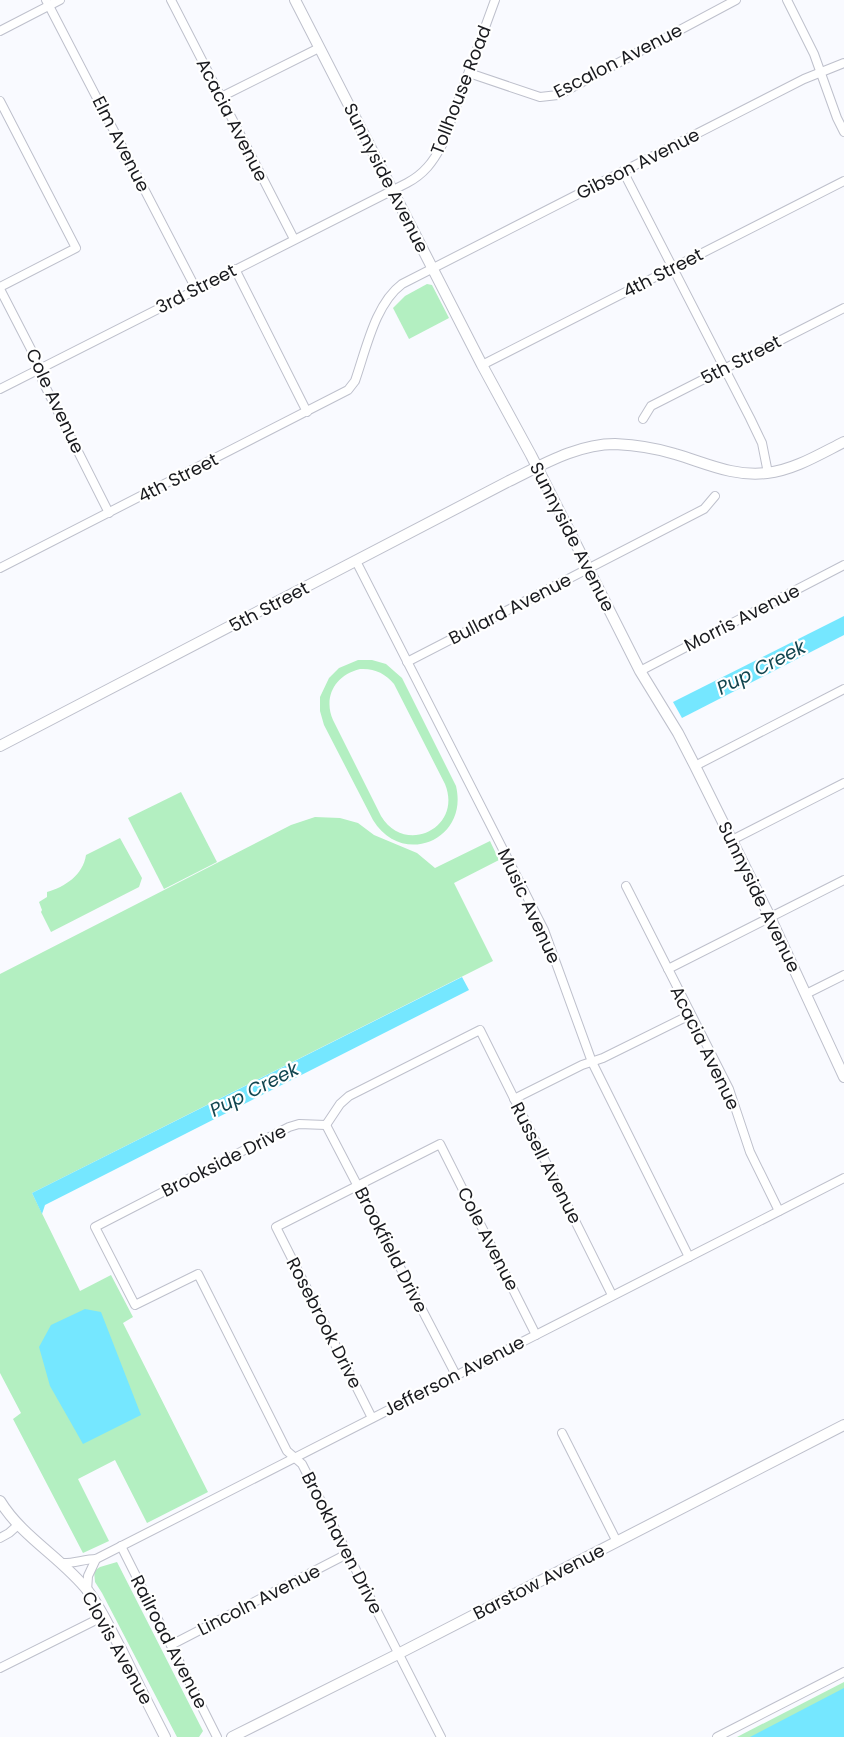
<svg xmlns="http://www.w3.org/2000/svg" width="844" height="1737" viewBox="0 0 844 1737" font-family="Poppins,sans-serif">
	<rect width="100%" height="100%" fill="#f9faff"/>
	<g fill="#b3efc1" fill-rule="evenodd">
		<polygon points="427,284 432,285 449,318 409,339 393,308 405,296"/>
		<path d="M358,660H372L386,664L402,678L456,786C469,840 402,868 373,820L324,725L320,711V697L329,678L339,668ZM360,669C374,668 385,673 394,684L445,784C463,828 405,856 381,816L333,720C323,697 335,675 360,669Z"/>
		<polygon points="181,792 217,862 164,889 128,818"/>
		<polygon points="315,817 340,818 358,823 374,835 417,853 435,868 490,841 499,860 454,883 493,961 32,1193 80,1291 111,1275 133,1317 123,1323 208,1492 147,1523 115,1460 78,1479 109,1541 83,1553 13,1419 21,1413 0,1373 0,974 291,825"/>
		<path d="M120,838L142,878L139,887L51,932L41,912L42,910L39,902L47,897V892C65,887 83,875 86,855Z"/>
		<polygon points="117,1562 203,1731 199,1737 177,1737 102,1593 95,1582 94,1571 100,1567"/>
		<polygon points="844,1682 844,1737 737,1737"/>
	</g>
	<g fill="#75e7ff">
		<polygon points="844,616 844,635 682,718 673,702"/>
		<polygon points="462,977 469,990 45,1205 42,1214 32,1193"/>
		<polygon points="85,1309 101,1312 141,1415 83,1444 50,1386 39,1347 51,1325"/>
		<polygon points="844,1688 844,1737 750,1737"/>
	</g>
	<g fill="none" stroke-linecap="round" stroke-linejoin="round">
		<g stroke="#bec0cc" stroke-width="10">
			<g id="minor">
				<polyline points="46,0 196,289"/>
				<polyline points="171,0 294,239"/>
				<polyline points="787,0 814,54 837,118 844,132"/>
				<polyline points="0,31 60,0"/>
				<polyline points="469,73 540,97 558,95 736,0"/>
				<polyline points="221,97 319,48"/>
				<polyline points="0,101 76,248 0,287"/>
				<polyline points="623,171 750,418 762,443 768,473"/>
				<polyline points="235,269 307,412"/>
				<polyline points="0,289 35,357 43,382 109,513"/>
				<polyline points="482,365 844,181"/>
				<path d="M0,389L407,183C424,174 433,162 442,145L495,0"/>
				<polyline points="643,419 651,406 844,308"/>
				<polyline points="356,561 544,930 592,1062 689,1257"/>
				<path d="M0,568L348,390L355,381C366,350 375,304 402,284L804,79L844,63"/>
				<polyline points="407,662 704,509 715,496"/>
				<polyline points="640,671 844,565"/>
				<polyline points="695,766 844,689"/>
				<polyline points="732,840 844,783"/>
				<polyline points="626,886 729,1089 750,1152 779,1211"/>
				<polyline points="668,969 844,880"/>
				<polyline points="806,994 844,975"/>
				<polyline points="514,1099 582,1065 603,1058 690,1015"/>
				<polyline points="326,1125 456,1375"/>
				<polyline points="372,1418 276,1227 440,1144 536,1335"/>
				<polyline points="562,1433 617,1542"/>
				<polyline points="0,1538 9,1533 18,1525"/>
				<polyline points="121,1546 217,1737"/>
				<path d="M61,1563C73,1564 84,1559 96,1559L844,1178"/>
				<polyline points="87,1591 88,1576 96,1559"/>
				<polyline points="171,1645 347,1554"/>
				<polyline points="0,1668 104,1616"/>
				<polyline points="441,1737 302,1464 287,1451 198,1274 135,1305 95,1227 289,1127 299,1124 326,1125 340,1104 349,1096 480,1030 612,1295"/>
				<polyline points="717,1737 844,1672"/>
			</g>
		</g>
		<g stroke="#bec0cc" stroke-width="12">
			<g id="major">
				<polyline points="295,0 482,365 531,455 640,671 678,733 695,766 770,917 844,1077"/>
				<path d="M0,746L509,481C542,465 577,444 615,444C635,445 656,448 675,454C706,463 733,477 767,473C794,470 820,454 844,442"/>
				<path d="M0,1501C22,1537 62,1558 88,1591C102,1610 111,1631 122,1651C136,1680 150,1708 165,1737"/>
				<polyline points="232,1737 398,1654 844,1425"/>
			</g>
		</g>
		<use href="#minor" stroke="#fff" stroke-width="8"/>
		<use href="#major" stroke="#fff" stroke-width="10"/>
	</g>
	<g text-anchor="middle" stroke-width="4.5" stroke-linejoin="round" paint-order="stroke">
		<g font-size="18" fill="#191a1e" stroke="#fff">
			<text transform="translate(618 61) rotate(-27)" y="6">Escalon Avenue</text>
			<text transform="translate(461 90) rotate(-69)" y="6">Tollhouse Road</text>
			<text transform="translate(232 120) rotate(63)" y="6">Acacia Avenue</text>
			<text transform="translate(121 144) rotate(63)" y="6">Elm Avenue</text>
			<text transform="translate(638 164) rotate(-27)" y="6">Gibson Avenue</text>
			<text transform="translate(386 178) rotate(63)" y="6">Sunnyside Avenue</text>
			<text transform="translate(663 273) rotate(-27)" y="6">4th Street</text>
			<text transform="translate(196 289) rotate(-27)" y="6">3rd Street</text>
			<text transform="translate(741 360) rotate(-27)" y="6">5th Street</text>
			<text transform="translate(55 401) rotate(65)" y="6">Cole Avenue</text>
			<text transform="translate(178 478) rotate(-27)" y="6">4th Street</text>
			<text transform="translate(572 537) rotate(63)" y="6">Sunnyside Avenue</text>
			<text transform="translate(269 607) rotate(-28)" y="6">5th Street</text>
			<text transform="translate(510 609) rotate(-27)" y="6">Bullard Avenue</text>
			<text transform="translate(742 618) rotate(-27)" y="6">Morris Avenue</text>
			<text transform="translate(759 897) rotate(64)" y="6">Sunnyside Avenue</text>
			<text transform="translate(529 906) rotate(65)" y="6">Music Avenue</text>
			<text transform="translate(705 1048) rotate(64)" y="6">Acacia Avenue</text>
			<text transform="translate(224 1161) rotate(-27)" y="6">Brookside Drive</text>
			<text transform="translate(546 1163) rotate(63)" y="6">Russell Avenue</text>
			<text transform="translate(488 1239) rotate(63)" y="6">Cole Avenue</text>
			<text transform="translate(391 1250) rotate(63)" y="6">Brookfield Drive</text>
			<text transform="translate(324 1323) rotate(63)" y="6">Rosebrook Drive</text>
			<text transform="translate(454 1376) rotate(-27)" y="6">Jefferson Avenue</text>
			<text transform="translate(342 1543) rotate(63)" y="6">Brookhaven Drive</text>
			<text transform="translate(539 1582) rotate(-27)" y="6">Barstow Avenue</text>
			<text transform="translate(259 1600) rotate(-27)" y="6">Lincoln Avenue</text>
			<text transform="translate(169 1642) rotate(63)" y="6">Railroad Avenue</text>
			<text transform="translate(117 1648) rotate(61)" y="6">Clovis Avenue</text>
		</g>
		<g font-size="19" font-style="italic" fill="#124650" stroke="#fff">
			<text transform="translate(761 667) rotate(-27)" y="7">Pup Creek</text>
			<text transform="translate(254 1089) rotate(-27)" y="7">Pup Creek</text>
		</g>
	</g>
</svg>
